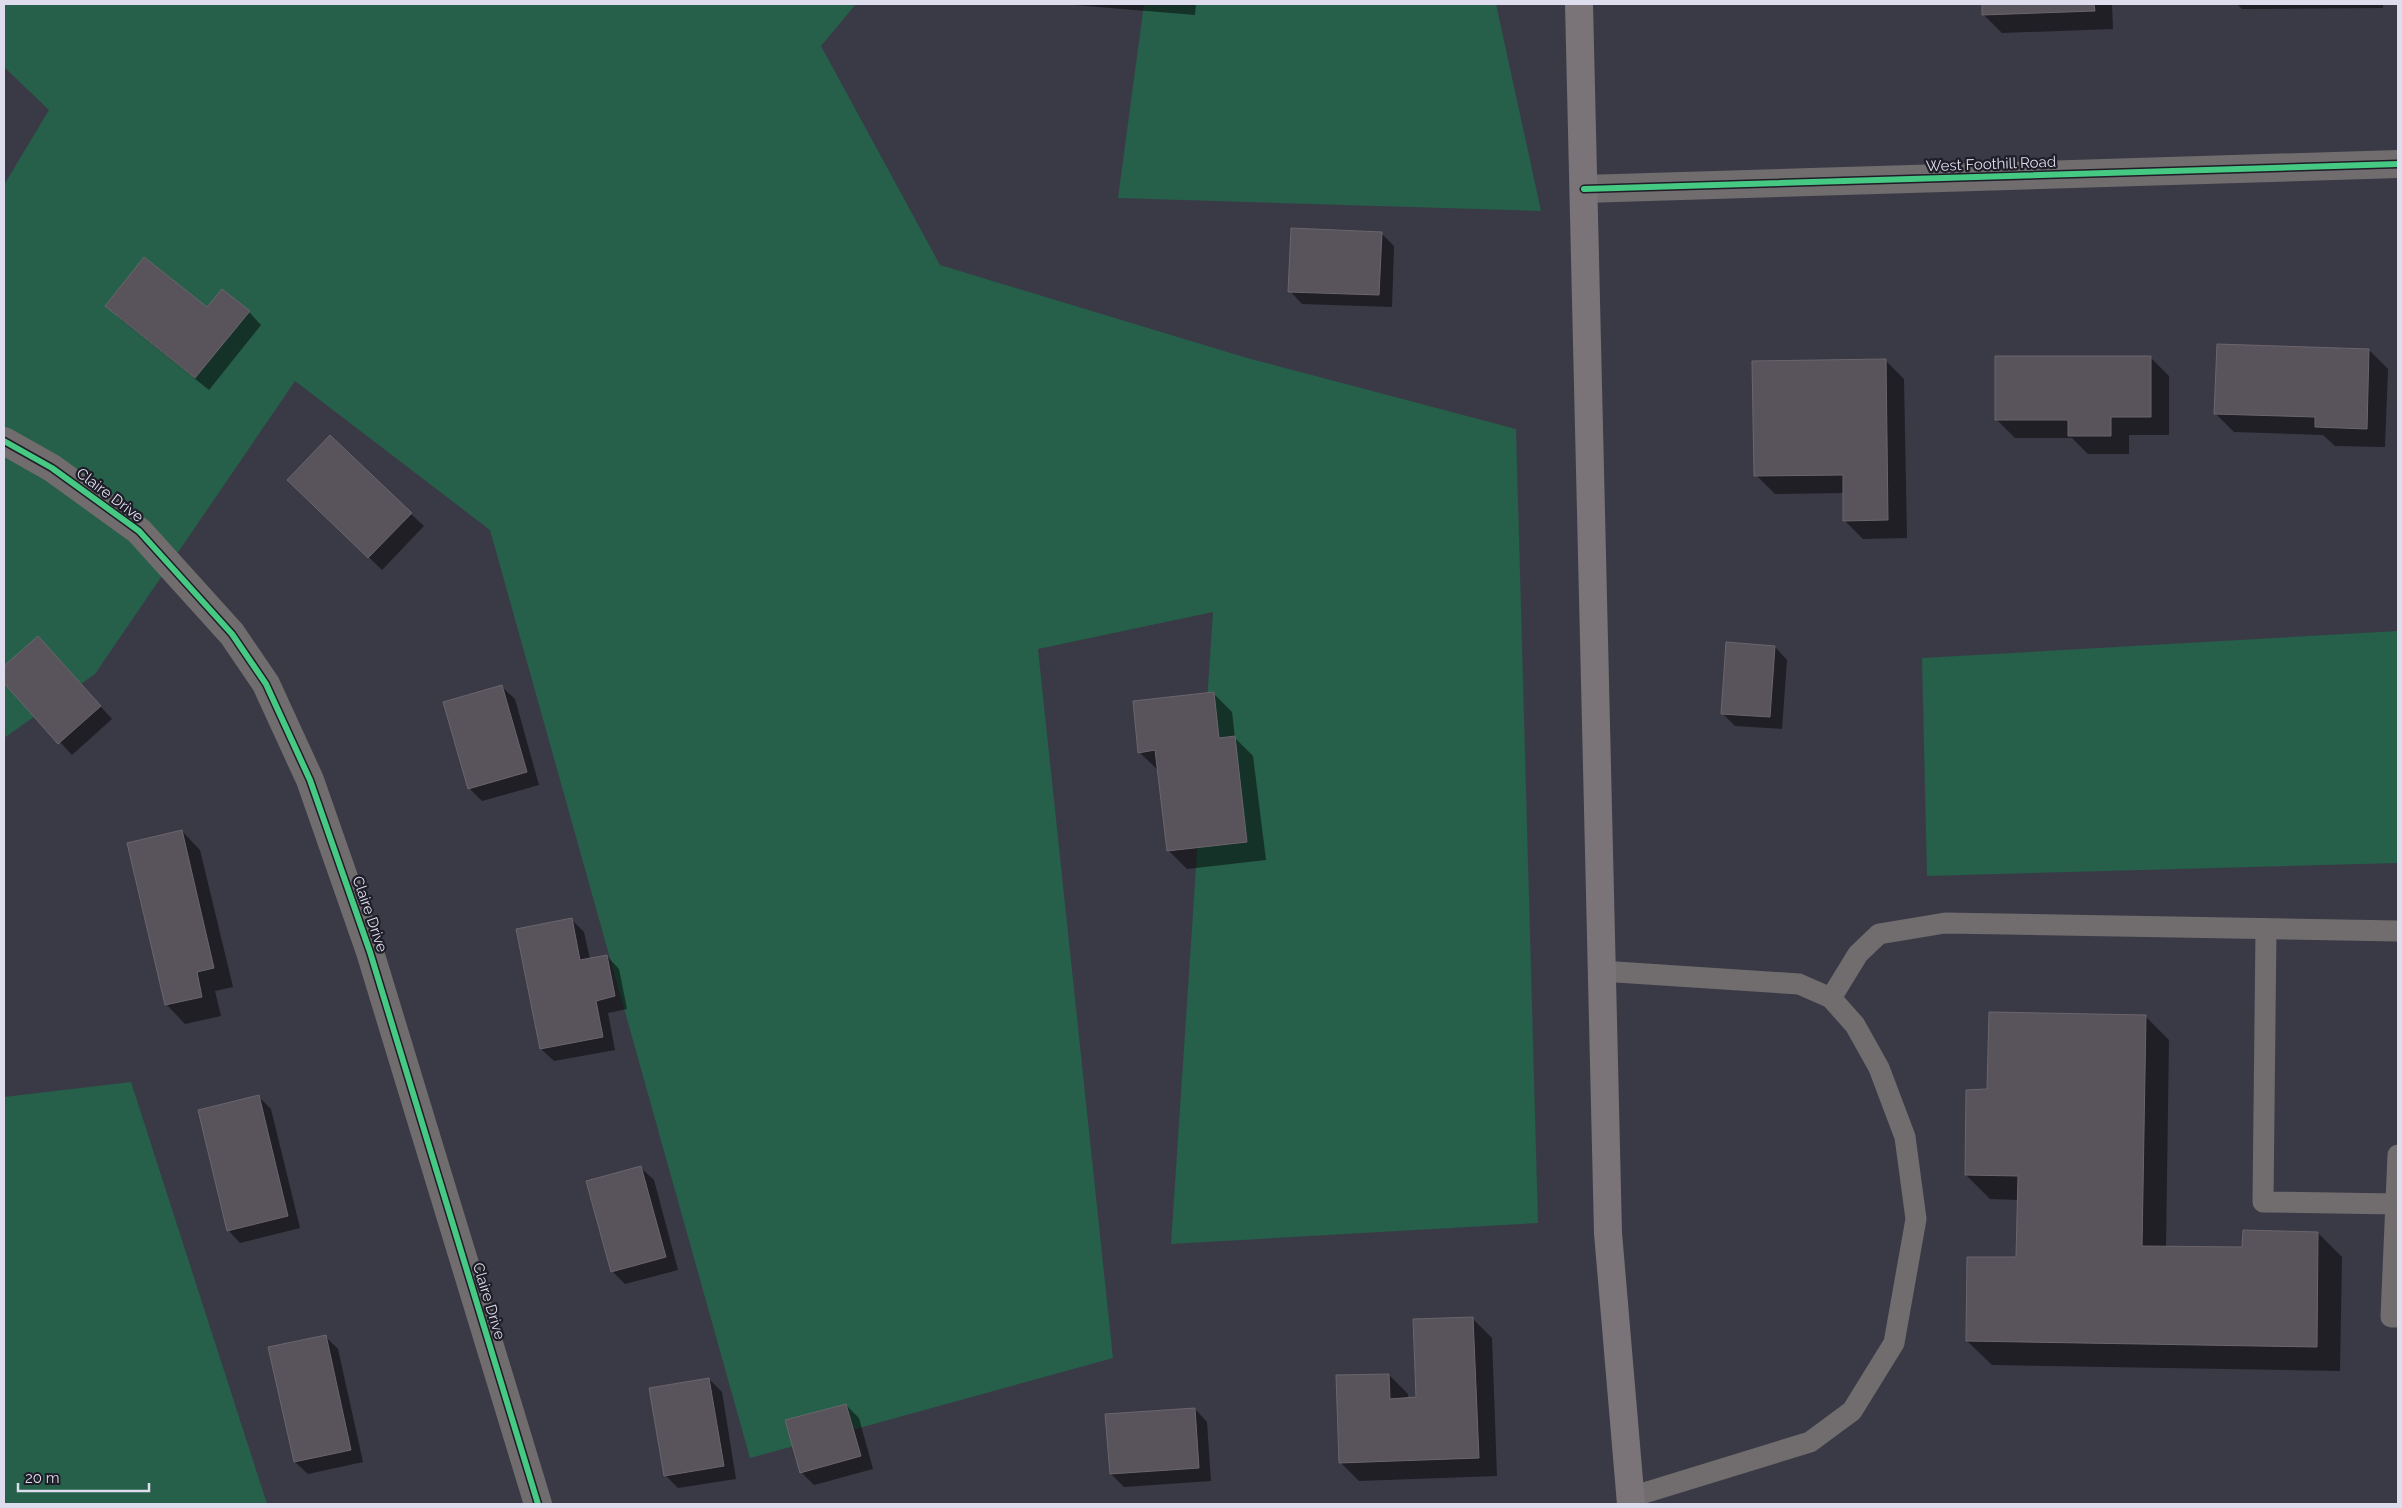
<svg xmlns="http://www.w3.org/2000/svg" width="2402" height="1508" viewBox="0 0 2402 1508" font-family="Raleway,sans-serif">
	<rect width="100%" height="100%" fill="#3a3a46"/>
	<g fill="#265f4a">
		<polygon points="4,4 856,4 821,46 940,265 1247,358 1516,429 1538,1223 1171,1244 1213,612 1038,649 1113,1358 750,1458 490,530 295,381 95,674 4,738 4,185 49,110 4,67"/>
		<polygon points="1144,4 1496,4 1541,211 1118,198"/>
		<polygon points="2398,631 2398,863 1927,876 1922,658"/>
		<polygon points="131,1082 267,1504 4,1504 4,1097"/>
	</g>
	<g fill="#0007">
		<polygon points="1062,4 1196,4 1195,15"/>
		<polygon points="1983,4 2112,4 2113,29 2002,33 1983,14"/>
		<polygon points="2237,4 2383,4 2383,8 2242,9"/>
		<polygon points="1381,233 1394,246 1392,307 1302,304 1290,291"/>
		<polygon points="107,306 249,312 261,325 209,390 119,318"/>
		<polygon points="2369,350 2388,369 2385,447 2335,446 2323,435 2234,432 2215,413"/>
		<polygon points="2150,357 2169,376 2169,435 2129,435 2129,454 2088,454 2072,438 2015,438 1996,419"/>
		<polygon points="1885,360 1904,379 1907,538 1863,539 1844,520 1844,493 1775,494 1756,475"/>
		<polygon points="301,492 411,514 424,526 382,570"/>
		<polygon points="38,638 112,719 72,755 4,681 4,668"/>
		<polygon points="1775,647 1787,660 1782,729 1735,726 1722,713"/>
		<polygon points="502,687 515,699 539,785 482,801 469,788"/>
		<polygon points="1213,693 1232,712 1235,738 1253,756 1266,860 1187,869 1168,850 1159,771 1139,752"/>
		<polygon points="182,831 200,850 233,987 215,991 221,1016 185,1024 167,1005 129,844"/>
		<polygon points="571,919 584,932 590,959 607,956 619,969 627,1009 608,1013 615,1050 554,1061 541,1049"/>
		<polygon points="2145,1016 2169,1040 2166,1247 2244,1248 2318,1233 2342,1257 2340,1371 1992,1365 1967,1341 2017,1259 2018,1200 1990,1199 1966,1175 1989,1091"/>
		<polygon points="258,1096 271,1109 300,1228 240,1243 228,1230"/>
		<polygon points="641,1168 654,1180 678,1270 625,1284 612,1271"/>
		<polygon points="1473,1319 1492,1338 1497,1476 1359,1481 1340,1462 1389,1375 1408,1394 1408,1399 1417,1398"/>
		<polygon points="325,1336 338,1349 363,1462 308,1474 295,1462"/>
		<polygon points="709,1379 722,1392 736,1479 678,1488 665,1475"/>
		<polygon points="846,1405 859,1418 873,1469 814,1485 801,1472"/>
		<polygon points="1195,1409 1207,1422 1211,1481 1124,1487 1111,1474"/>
	</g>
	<g fill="#59535c" stroke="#6b656c">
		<polygon points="1982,4 2094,4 2095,11 1982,15"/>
		<polygon points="1291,228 1382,232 1379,295 1288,292"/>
		<polygon points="144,257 207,307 222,289 250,311 195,378 105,306"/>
		<polygon points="2217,344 2369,349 2367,429 2315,427 2315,417 2214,414"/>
		<polygon points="1995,356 2151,356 2151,417 2111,417 2111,436 2068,436 2068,420 1995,420"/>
		<polygon points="1886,359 1888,520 1843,521 1843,475 1754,476 1752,361"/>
		<polygon points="330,435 412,513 368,558 287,480"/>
		<polygon points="38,636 101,706 58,744 4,683 4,666"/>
		<polygon points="1726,642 1775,646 1770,717 1721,714"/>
		<polygon points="502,685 527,772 468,789 443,702"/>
		<polygon points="1214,692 1219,738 1235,736 1247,842 1167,851 1155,750 1138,753 1133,701"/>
		<polygon points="182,830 214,968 197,972 202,997 165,1005 127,843"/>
		<polygon points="572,918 580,960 607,955 615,996 596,1001 603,1037 540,1049 516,929"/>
		<polygon points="1989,1012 2146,1015 2142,1246 2242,1247 2243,1230 2318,1232 2317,1347 1966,1341 1967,1257 2016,1257 2018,1176 1965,1175 1966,1090 1987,1089"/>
		<polygon points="259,1095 288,1216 227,1231 198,1110"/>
		<polygon points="641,1166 666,1257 611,1272 586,1181"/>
		<polygon points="1473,1317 1479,1458 1339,1463 1336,1375 1389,1374 1390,1399 1416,1397 1413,1319"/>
		<polygon points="326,1335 351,1450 294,1462 268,1347"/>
		<polygon points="709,1378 724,1466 664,1476 649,1388"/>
		<polygon points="846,1404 861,1456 800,1473 785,1420"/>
		<polygon points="1195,1408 1199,1468 1110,1474 1105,1414"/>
	</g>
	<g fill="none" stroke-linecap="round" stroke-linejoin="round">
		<g stroke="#716d6e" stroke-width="21">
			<polyline points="2266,929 2263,1202 2397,1204"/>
			<polyline points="1601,971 1799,984 1831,998 1855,1025 1879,1068 1905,1137 1916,1219 1894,1343 1852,1411 1810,1442 1631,1497"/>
			<polyline points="1831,998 1858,954 1879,934 1945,923 2398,931"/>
			<polyline points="2398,1155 2391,1317 2398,1317"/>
		</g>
		<g stroke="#716d6e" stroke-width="28">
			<polyline points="1584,189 2398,164"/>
			<polyline points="4,441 52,468 139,531 232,634 266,684 310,780 370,952 538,1504"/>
		</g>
		<polyline stroke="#7a7478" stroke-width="28" points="1579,4 1608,1233 1631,1504"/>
		<g stroke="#1e1d28" stroke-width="9">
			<g id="cycleway">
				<polyline points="1584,189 2398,164"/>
				<polyline points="4,441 52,468 139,531 232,634 266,684 310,780 370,952 538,1504"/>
			</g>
		</g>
		<use href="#cycleway" stroke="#46c982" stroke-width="6"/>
	</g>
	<g text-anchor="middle" stroke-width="4.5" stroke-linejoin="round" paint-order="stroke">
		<g font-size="15" fill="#dddded" stroke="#1e1d28">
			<text transform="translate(1991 164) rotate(-2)" y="5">West Foothill Road</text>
			<text transform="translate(110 495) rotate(37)" y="5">Claire Drive</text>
			<text transform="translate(370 914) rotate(71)" y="5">Claire Drive</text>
			<text transform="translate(489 1301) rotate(73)" y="5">Claire Drive</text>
		</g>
	</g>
	<rect width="2402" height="1508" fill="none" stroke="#dddded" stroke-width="10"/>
	<path d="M18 1483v8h131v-8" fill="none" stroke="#dddded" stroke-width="2.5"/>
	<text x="25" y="1483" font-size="15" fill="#dddded" stroke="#1e1d28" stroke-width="4" paint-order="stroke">20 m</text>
</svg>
